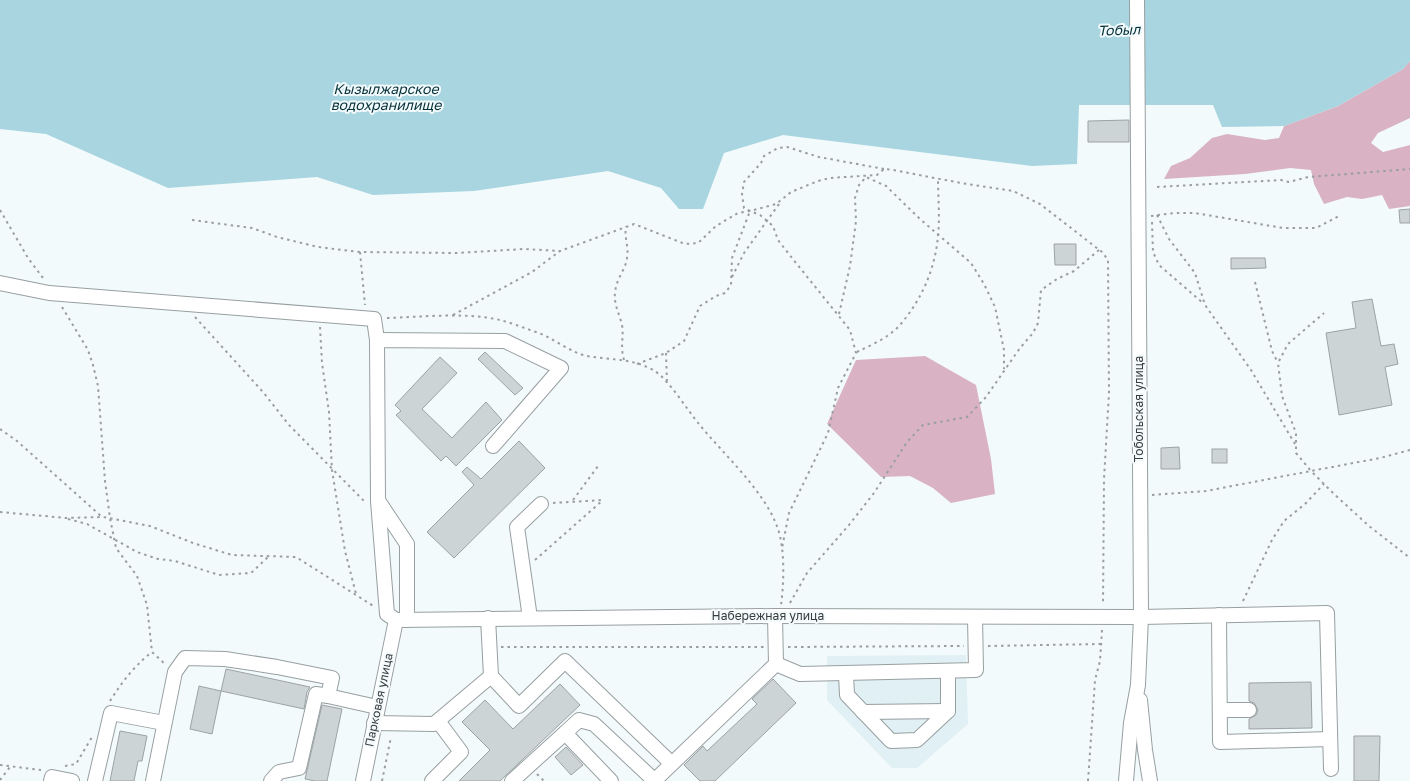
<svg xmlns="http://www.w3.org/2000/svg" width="1410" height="781" viewBox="0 0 1410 781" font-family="'Golos Text',sans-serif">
	<rect width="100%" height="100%" fill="#f3fafc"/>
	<polygon fill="#e0f0f4" points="966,655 968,724 917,768 892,768 827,700 827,656"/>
	<g fill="#d9b2c3">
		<polygon points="1410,61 1410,118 1378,133 1371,143 1383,152 1410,145 1410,206 1389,209 1382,195 1362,199 1347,197 1324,204 1314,184 1311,170 1290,168 1245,174 1164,179 1171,166 1190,158 1212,138 1227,134 1265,140 1279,138 1284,126 1338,106 1403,69"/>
		<polygon points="925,356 976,385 991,459 995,494 951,503 933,488 910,476 881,477 827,424 856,360"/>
	</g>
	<polygon fill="#a8d5e0" points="0,0 1410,0 1410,61 1403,69 1338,106 1284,126 1222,127 1213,105 1079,105 1077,164 1032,166 783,135 724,153 703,209 679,209 661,188 608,171 474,191 373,195 317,177 168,188 46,134 0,129"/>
	<g fill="#cdd4d6" stroke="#9ca3a5">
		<polygon points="1129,120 1129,142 1088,142 1088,121"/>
		<polygon points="1410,209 1410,223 1400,223 1399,210"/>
		<polygon points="1054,244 1076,244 1076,265 1055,265"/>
		<polygon points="1231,258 1265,258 1266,268 1231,269"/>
		<polygon points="1372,299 1381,346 1394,344 1398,364 1385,367 1392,405 1339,415 1326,333 1356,328 1352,302"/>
		<polygon points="485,352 523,388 515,395 478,359"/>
		<polygon points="440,357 457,373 422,409 452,438 486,402 502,420 456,466 446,456 441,461 396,415 401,411 395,405"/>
		<polygon points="519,441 545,468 454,558 427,532 474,485 462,472 467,467 481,479"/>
		<polygon points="1179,447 1180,469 1161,469 1161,448"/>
		<rect x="1212" y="449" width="15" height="14"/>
		<polygon points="226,669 310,687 307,692 304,709 221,691"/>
		<polygon points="773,679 796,703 715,781 700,781 684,765 703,746 707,751 757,704 752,699"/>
		<polygon points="1311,682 1312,728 1249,729 1249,719 1256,715 1258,710 1254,703 1249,701 1249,683"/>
		<polygon points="560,684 580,705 500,781 459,781 490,750 462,722 485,700 513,729"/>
		<polygon points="199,686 221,691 212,734 190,729"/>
		<polygon points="322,705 342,709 327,781 315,781 305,779"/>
		<polygon points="120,731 147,736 142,761 138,761 134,781 110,781"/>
		<polygon points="1354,736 1380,736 1379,781 1354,781"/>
		<polygon points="566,747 583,765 571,775 555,757"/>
	</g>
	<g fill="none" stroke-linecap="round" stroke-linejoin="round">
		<g stroke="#989fa1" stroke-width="16">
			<g id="minor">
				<polyline points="0,283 49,293 374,319 377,340"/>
				<polyline points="379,502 407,544 407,620"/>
				<polyline points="1219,615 1220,742 1330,739"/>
				<polyline points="530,618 517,527 541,504"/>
				<polyline points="396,620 775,616 1141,617 1327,613 1331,769"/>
				<polyline points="396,620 387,614 378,501 377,340 505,341 561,368 493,446"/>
				<polyline points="776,664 800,674 976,670 975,617"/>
				<polyline points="846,674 847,695 891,741 917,740 948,711 948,671"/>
				<polyline points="491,676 519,706 565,661 671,763"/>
				<polyline points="1140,700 1145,750 1150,781"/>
				<polyline points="1220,710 1249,710"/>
				<polyline points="863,712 948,711"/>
				<polyline points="374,723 434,724 491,676 488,618"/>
				<polyline points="51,781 52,777 72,781"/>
				<polyline points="95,781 111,713 164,723"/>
				<polyline points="153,781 175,672 185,658 225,659 277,667 332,678 328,696 377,707"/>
				<polyline points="271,781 279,772 299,768 316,694 328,696"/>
				<polyline points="363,781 396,620"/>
				<polyline points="432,781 461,752 438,721"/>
				<polyline points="512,781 565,733"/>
				<polyline points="611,781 565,733 579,720 594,724 655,781"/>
				<polyline points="654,781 776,664 775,616"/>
				<polyline points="1126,781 1131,723 1138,685 1141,617 1137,0"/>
			</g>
		</g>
		<g stroke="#999e9f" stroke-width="2" stroke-dasharray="2.5 4" stroke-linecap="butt">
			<polyline points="884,169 819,157 787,147 778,148 764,156 761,163 744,182 742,194 744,208 750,211 776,204 791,192 818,181 830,178 877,175 884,169 893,170 961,183 1013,191 1040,204 1102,252 1108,260 1109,393 1104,479 1103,605"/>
			<polyline points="1157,187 1281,180 1289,182 1308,177 1410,169"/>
			<polyline points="0,210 28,258 43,278"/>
			<polyline points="1157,215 1169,239 1195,273 1205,305 1251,370 1295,444"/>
			<polyline points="1151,216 1174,213 1195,213 1283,228 1316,228 1339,216"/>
			<polyline points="192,220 252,228 277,237 318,247 360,252 456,253 524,249 560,251"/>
			<polyline points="1152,222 1153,252 1159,265 1203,303"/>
			<polyline points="360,252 365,305"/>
			<polyline points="732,277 744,253 779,204"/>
			<polyline points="1255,282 1272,351 1278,363"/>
			<polyline points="62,307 88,350 93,365 98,386 105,481 110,518 116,548 137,576 147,605 152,652 166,665"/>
			<polyline points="839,314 850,266 856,221 855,198 859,185 866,177 886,186 920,219 971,263 984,284 995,307 1004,350 1004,369"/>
			<polyline points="453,315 532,272 560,251 626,227"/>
			<polyline points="195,317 263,392 289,425 366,503"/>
			<path d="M387,318C421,317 466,312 500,320C512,323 524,328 536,332C552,337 571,353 587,356C609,360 632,358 653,370C668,378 687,410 699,424C724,455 765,491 778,529C785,550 784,583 781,605"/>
			<polyline points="320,327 322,363 329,412 332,470 345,551 356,594"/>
			<path d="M857,352C871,345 888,338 899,326C921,301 935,270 938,236C940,217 938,197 938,178"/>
			<polyline points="666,353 667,383"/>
			<path d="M624,360C620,347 624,337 622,325C619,312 612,302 616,287C618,277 626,268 627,258C629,247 624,237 626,227L634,224L685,244L698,243L716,226L738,213L750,211L760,215L773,226L778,240L792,258L850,330L856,353L838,388L828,433L789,513L782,548"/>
			<polyline points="637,364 666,353 684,341 700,306 716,296 725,293 731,285 732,258 750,211"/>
			<polyline points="0,429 17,441 102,517"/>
			<polyline points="1410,450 1380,458 1311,471 1334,494 1369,526 1410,558"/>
			<polyline points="1152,495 1206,491 1311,471 1296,453 1296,433 1282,396 1278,363 1288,344 1324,313"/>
			<polyline points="573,500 598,466"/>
			<polyline points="553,503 603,500"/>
			<polyline points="0,512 66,518 103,517 150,526 193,543 232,555 296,557 375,607"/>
			<polyline points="68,519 87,524 137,552 158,559 175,561 219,575 251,573 269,556"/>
			<polyline points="535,560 603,500"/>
			<polyline points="1243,601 1272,540 1284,521 1305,504 1324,484"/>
			<polyline points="790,603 807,573 849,525 874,493 907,442 923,425 967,417 986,397 1020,348 1033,333 1038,323 1041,290 1057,279 1074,271 1099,250"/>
			<polyline points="988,646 1101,644"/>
			<polyline points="501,647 764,647"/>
			<polyline points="788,647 964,646"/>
			<path d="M110,701C122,682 134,666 152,652"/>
			<polyline points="0,765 41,770"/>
			<polyline points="65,766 76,764 92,737"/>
			<polyline points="537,774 544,781"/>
			<polyline points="0,780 10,767"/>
			<polyline points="382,781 391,737"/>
			<polyline points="1088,781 1095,680 1100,661 1102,630"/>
		</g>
		<use href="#minor" stroke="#fff" stroke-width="14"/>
	</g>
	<g text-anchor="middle" stroke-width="4" stroke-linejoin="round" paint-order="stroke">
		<g font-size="12" fill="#3a3d3d" stroke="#f3fafc">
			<text transform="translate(1139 409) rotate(-90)" y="4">Тобольская улица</text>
			<text x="768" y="620">Набережная улица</text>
			<text transform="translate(379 700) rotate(-78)" y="4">Парковая улица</text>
		</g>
		<g font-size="14" font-style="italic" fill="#06323b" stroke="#f3fafc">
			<text transform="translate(1119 30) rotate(-2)" y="5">Тобыл</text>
			<text x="386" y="94">Кызылжарское<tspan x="386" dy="16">водохранилище</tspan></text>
		</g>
	</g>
</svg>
